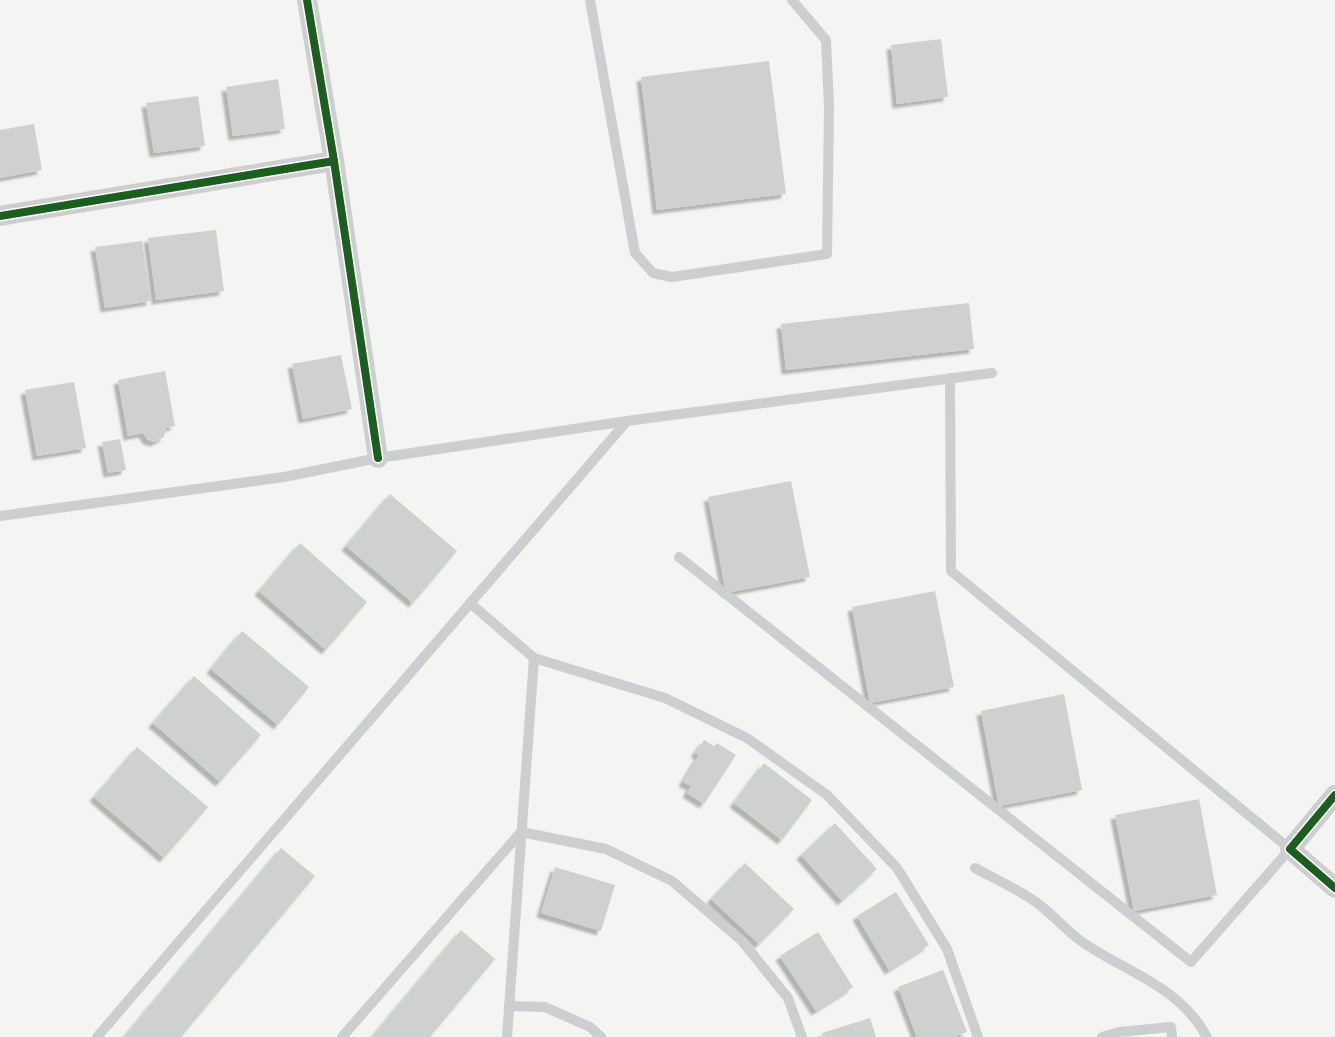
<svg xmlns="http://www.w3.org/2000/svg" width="1335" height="1037" viewBox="0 0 1335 1037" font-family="'Source Sans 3',sans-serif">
	<defs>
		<filter id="shadow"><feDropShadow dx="-4.5" dy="4.5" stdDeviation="1" flood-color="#0004"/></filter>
	</defs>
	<rect width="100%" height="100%" fill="#f4f4f2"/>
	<g fill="#cfd0d0" filter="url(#shadow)">
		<polygon points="941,39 948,97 897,104 891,45"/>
		<polygon points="769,61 786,194 657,210 641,77"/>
		<polygon points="278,79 285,129 233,136 226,87"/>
		<polygon points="198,96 205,146 154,153 146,103"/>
		<polygon points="34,124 42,170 0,178 0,130"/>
		<polygon points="216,230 224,291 156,300 148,238"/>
		<polygon points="142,241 151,301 105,308 95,247"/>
		<polygon points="969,303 974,349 786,370 781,324"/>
		<polygon points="341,355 352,409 303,419 292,364"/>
		<polygon points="165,371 175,426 166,428 164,437 155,442 148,440 143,433 128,436 118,380"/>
		<polygon points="74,382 86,448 37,456 25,390"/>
		<polygon points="120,439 126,470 108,473 102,442"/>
		<polygon points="791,481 810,577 726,593 708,497"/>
		<polygon points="390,494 457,551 413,603 346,546"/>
		<polygon points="300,543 367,602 326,650 259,591"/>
		<polygon points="935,591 954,687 870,703 852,607"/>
		<polygon points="242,631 309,687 278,725 211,669"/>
		<polygon points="194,676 261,735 220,782 153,723"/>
		<polygon points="1064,694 1082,790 999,806 981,711"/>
		<polygon points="704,740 714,746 717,743 736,755 704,804 687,793 691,786 683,782 699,755 695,753"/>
		<polygon points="137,747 208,807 164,858 94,797"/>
		<polygon points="764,763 812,800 782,840 734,803"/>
		<polygon points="1199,799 1217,895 1134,911 1115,815"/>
		<polygon points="835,823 877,869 842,901 801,855"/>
		<polygon points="281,848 315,876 181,1037 124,1037"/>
		<polygon points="745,863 794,909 759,944 711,899"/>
		<polygon points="555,867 615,885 601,931 541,913"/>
		<polygon points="896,892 929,945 889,970 857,916"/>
		<polygon points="461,930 495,959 430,1037 372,1037"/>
		<polygon points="818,932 853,987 816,1011 780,956"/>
		<polygon points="943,970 967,1032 953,1037 917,1037 898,987"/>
		<polygon points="870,1018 876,1037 823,1037 822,1033"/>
	</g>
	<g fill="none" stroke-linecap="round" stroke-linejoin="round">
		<g stroke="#cdcecf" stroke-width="10">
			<polyline points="590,0 635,253 653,273 672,277 827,254 829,107 826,40 792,0"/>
			<polyline points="0,516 284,477 378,458 627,421 992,373"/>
			<polyline points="679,557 1191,962 1290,849 951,571 950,378"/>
			<polyline points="470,603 534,658 507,1037"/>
			<polyline points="534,658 665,698 747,738 827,795 897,868 947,949 978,1037"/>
			<path d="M975,868C997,880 1022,891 1041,906C1055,917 1067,931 1081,941C1126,973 1179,985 1207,1037"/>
			<polyline points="509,1006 545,1007 590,1027 601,1037"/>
			<polyline points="97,1037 627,421"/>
			<polyline points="342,1037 521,832 606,849 672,881 742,941 788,998 802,1037"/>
			<polyline points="1102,1037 1119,1032 1171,1027 1172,1037"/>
		</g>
		<g stroke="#cdcecf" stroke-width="20">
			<polyline points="307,0 334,161 378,458"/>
			<polyline points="0,216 334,161"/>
			<polyline points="1335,795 1290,849 1335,888"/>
		</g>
		<g stroke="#fff" stroke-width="11">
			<g id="cycleway">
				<polyline points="307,0 334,161 378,458"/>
				<polyline points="0,216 334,161"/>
				<polyline points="1335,795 1290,849 1335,888"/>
			</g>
		</g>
		<use href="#cycleway" stroke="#1b5e20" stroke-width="8"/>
	</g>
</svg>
